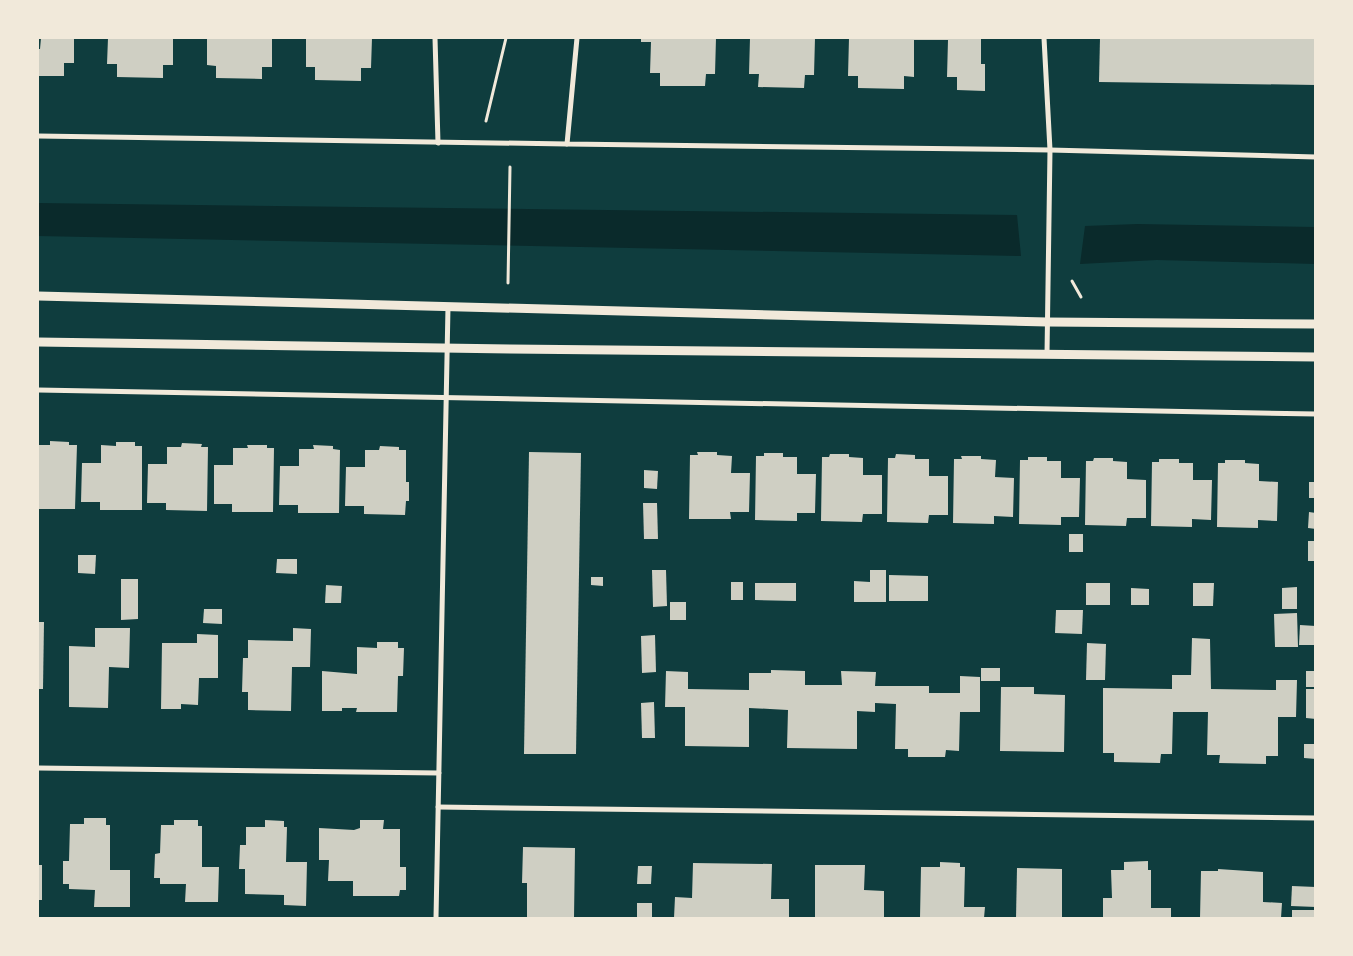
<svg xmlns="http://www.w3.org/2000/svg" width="1353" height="956" viewBox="0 0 1353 956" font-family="'Noto Sans',sans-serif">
	<rect width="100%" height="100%" fill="#0f3d3e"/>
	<g fill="#0a2a2b">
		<polygon points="38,203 1017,215 1021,256 38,236"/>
		<polygon points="1137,224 1315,227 1315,264 1157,260 1080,264 1085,226"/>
	</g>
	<g fill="#cfcfc3">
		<polygon points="41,38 74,38 74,63 64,63 64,76 38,76 38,49 40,49"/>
		<polygon points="108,38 173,38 173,65 163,65 163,78 117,77 117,64 107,64"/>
		<polygon points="207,38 272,38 272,67 262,67 262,79 216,78 216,66 207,65"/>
		<polygon points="306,38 372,38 371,68 361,68 361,81 315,80 315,67 306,67"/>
		<polygon points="641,38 716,38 715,74 706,74 705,86 660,86 660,73 650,73 651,42 641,42"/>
		<polygon points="750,38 815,38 814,75 805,75 804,88 758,87 759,74 749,74"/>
		<polygon points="849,38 981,38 981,64 985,64 985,91 957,90 957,77 947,77 948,40 914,40 914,77 904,76 904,89 858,88 858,76 848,76"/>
		<polygon points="1100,38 1316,38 1316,85 1099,82"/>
		<polygon points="50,441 69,442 69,445 77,445 75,509 38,509 38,445 50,445"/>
		<polygon points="116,442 135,442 135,446 142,446 142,510 100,510 100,502 81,502 82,463 101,463 101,445 116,446"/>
		<polygon points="182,443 202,444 201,447 208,447 207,511 166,510 166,503 147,503 148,464 167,464 167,447 181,447"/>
		<polygon points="247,445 267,445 267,448 274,448 273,512 232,512 232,504 214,504 214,465 233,465 233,448 248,448"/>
		<polygon points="313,445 333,446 333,449 340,450 339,513 298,513 298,505 279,505 280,466 299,466 299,449 314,449"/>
		<polygon points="380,446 399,447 399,450 406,450 406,482 409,482 409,501 406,501 405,515 364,514 364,506 345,506 346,467 365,467 365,450 379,450"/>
		<polygon points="529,452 581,453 576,754 524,754"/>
		<polygon points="697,452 717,452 717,455 732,456 731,473 750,473 749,512 730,512 731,519 689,519 690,455 698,455"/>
		<polygon points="764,453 783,453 783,457 797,457 797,474 816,474 815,513 797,513 797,521 755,520 756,456 764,456"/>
		<polygon points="830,454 849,454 849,457 863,458 863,475 882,475 882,514 863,514 862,522 821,521 822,457 829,457"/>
		<polygon points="896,454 915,455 915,459 929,459 929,476 948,476 948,515 929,515 928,523 887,522 888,458 895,458"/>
		<polygon points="961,456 981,456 981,459 996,460 995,477 1014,478 1013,517 994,516 994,524 953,523 954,459 962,459"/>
		<polygon points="1028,457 1047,457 1047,461 1061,461 1061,478 1080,478 1079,517 1061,517 1061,525 1019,524 1020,460 1028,460"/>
		<polygon points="1094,458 1113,458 1113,461 1127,462 1127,479 1146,480 1146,518 1127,518 1126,526 1085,525 1086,461 1093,461"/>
		<polygon points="1159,459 1179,459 1179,463 1193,463 1193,480 1212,480 1211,520 1192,519 1192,527 1151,526 1152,462 1159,462"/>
		<polygon points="1225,460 1245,460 1245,463 1259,464 1259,481 1278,482 1277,521 1258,520 1258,528 1217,527 1218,463 1225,463"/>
		<polygon points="644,470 658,471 657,489 644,488"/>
		<rect x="1309" y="482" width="7" height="16"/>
		<polygon points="643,503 657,503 658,539 644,539"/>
		<polygon points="1309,512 1316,513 1316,529 1308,528"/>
		<rect x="1069" y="534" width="14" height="18"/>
		<rect x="1308" y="541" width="8" height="20"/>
		<polygon points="78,555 96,555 95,574 78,573"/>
		<polygon points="277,559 297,559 297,574 276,573"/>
		<polygon points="652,570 666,570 667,606 653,607"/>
		<polygon points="870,570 886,570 886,602 854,602 854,581 870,582"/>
		<polygon points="889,575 928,576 928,601 889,601"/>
		<polygon points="591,577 603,577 603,586 591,585"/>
		<polygon points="121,579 138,579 138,619 121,620"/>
		<rect x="731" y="582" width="12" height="18"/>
		<polygon points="755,583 796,583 796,601 755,600"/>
		<rect x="1086" y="583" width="24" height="22"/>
		<polygon points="1193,583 1214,583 1213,606 1193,606"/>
		<polygon points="326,585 342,586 341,603 325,603"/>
		<polygon points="1297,587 1297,609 1282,609 1282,588"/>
		<polygon points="1131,588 1149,589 1149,605 1131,605"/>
		<rect x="670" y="602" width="16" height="18"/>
		<polygon points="204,609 222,609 222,624 203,623"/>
		<polygon points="1056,610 1083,610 1082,634 1055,633"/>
		<polygon points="1297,613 1298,647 1275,647 1274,614"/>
		<polygon points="38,622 44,622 43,689 38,689"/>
		<polygon points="1300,625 1316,626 1316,645 1299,645"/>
		<polygon points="95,628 130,628 129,668 109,667 108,708 69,707 69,646 95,647"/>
		<polygon points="293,628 311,629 310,667 292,667 291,711 248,710 248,692 242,692 243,658 248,658 248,640 293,641"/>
		<polygon points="197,634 218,635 218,678 199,678 198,705 181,704 181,709 161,709 162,643 197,643"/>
		<polygon points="655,635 656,672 642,673 641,636"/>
		<polygon points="1192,638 1210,639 1211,689 1276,690 1276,680 1297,680 1296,717 1278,717 1278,756 1266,756 1266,764 1219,763 1220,755 1207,755 1208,712 1173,712 1172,754 1161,754 1160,763 1114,762 1114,753 1103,753 1103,688 1172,689 1172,675 1191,675"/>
		<polygon points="377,642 398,642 398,648 404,648 403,676 398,676 397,712 356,712 357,708 342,708 342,711 322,711 322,671 357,674 357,647 377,648"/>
		<polygon points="1087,643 1106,644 1105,680 1086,680"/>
		<rect x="981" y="668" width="19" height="13"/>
		<polygon points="771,670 805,671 805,685 842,685 841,671 876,672 875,686 929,686 929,693 960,693 960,676 980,677 980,712 960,712 959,751 946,750 945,757 908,757 908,749 895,749 896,704 875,703 875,712 857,711 857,749 787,748 788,710 770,709 749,708 749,747 685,746 685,707 665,707 666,671 688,672 688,689 749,690 749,673 771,673"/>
		<rect x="1306" y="671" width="10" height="16"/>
		<polygon points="1001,687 1034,687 1034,694 1065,695 1064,752 1000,751"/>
		<polygon points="1306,689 1316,689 1316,719 1306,718"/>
		<polygon points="654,702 655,738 642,738 641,703"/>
		<polygon points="1304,744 1316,744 1316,759 1304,758"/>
		<polygon points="84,818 106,818 106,825 110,825 110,870 130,870 130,907 94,907 95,890 69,889 69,884 63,884 63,861 69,861 70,824 84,824"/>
		<polygon points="174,820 198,820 198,826 202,826 202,867 219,867 218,902 185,902 186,884 160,884 160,878 154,878 155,854 160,853 161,825 174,825"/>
		<polygon points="265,820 284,821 284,827 287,827 286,862 307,862 306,906 284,905 284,895 245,894 245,869 239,869 240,845 246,845 246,827 265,827"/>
		<polygon points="360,820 384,820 383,829 400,829 400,867 406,867 406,890 400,890 399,896 353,896 353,881 328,881 329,860 319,860 319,828 354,830 360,828"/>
		<polygon points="523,847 575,848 574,918 527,918 527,883 522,883"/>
		<polygon points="1148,861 1148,870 1151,870 1151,908 1171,908 1171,918 1103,918 1103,898 1112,898 1111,870 1124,870 1124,862"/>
		<polygon points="940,862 960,863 960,867 965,867 964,907 985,907 984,918 920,918 921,867 940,867"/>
		<polygon points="693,863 772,864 771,899 789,899 789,918 674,918 675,897 692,898"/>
		<rect x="38" y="865" width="4" height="35"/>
		<polygon points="815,865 865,865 864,890 884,891 884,918 815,918"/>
		<polygon points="638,866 652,866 651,884 637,884"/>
		<polygon points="1017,868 1062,869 1062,918 1016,918"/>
		<polygon points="1218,869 1263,872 1263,902 1282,903 1281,918 1200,918 1201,871 1218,871"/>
		<polygon points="1292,886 1316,887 1316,907 1291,906"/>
		<rect x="637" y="903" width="15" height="15"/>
		<rect x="1292" y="910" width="24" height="8"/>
	</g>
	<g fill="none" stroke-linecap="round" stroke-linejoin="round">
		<g stroke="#f1e9da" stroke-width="3">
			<polyline points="486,121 506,38"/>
			<polyline points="1072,281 1081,297"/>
			<polyline points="508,283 510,167"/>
		</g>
		<g stroke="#f1e9da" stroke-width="5">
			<polyline points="435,38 438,143"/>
			<polyline points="577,38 567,144 1050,150 1316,157"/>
			<polyline points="1044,38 1050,150 1047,354"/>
			<polyline points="38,136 567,144"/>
			<polyline points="38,390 1316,414"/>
			<polyline points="38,768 439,773"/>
			<polyline points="438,807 1316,818"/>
			<polyline points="436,918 448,307"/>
		</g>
		<g stroke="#f1e9da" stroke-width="9">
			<polyline points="38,296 1047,322 1316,324"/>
			<polyline points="38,342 510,349 1316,357"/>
		</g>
	</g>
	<rect width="1353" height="956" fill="none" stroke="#f1e9da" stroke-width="78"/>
</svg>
